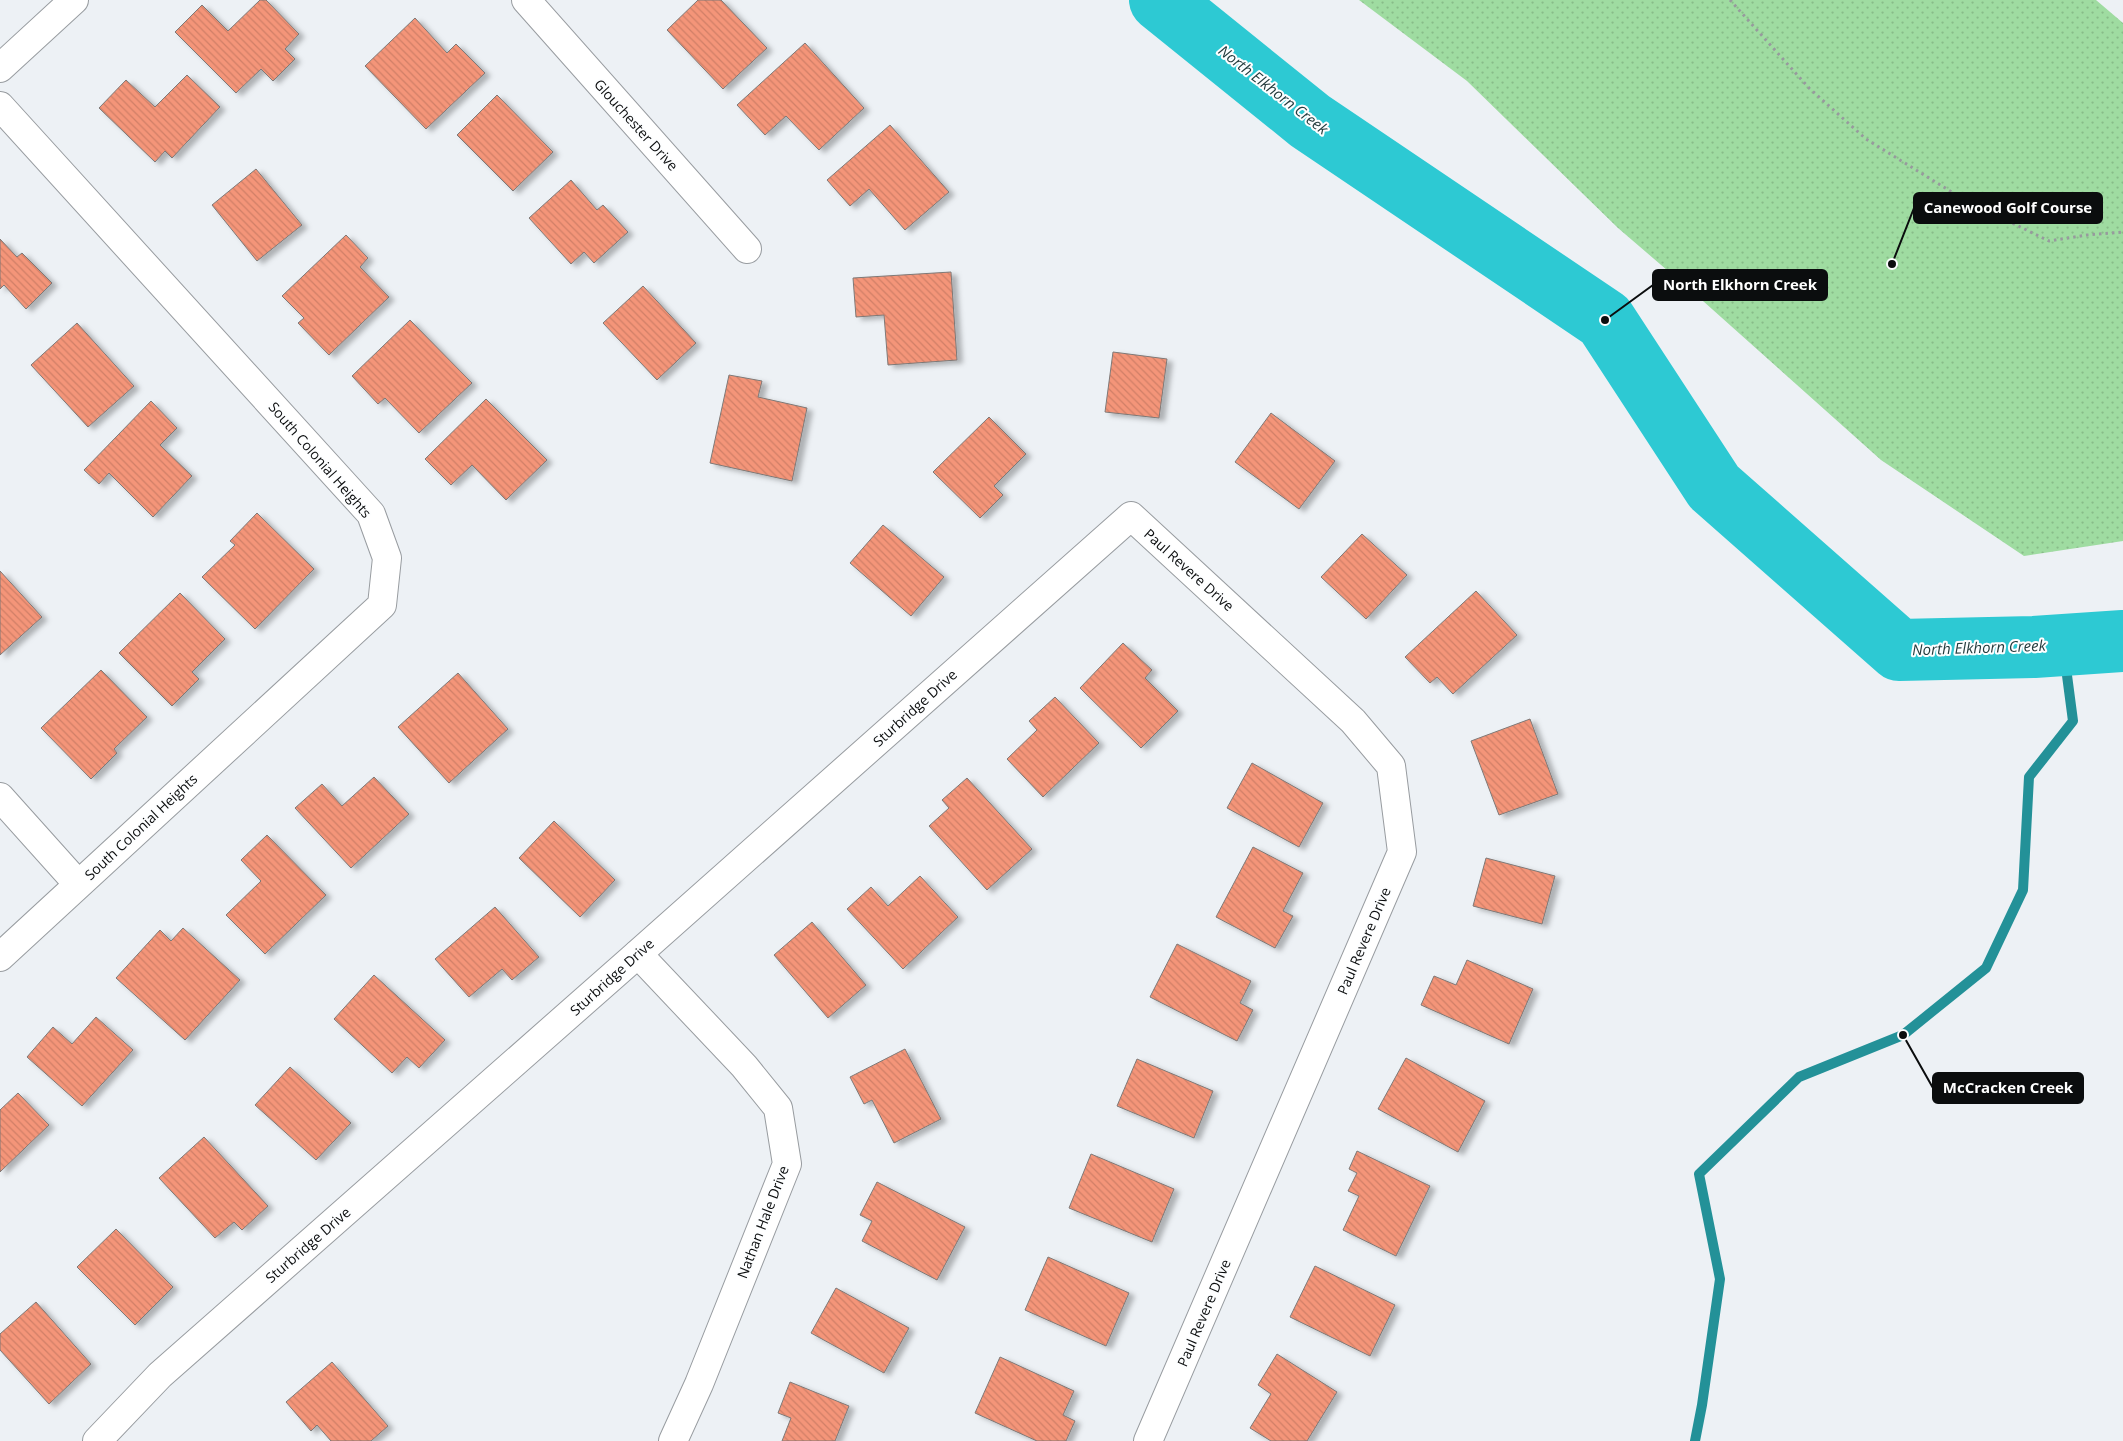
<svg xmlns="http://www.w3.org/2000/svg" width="2123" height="1441" viewBox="0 0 2123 1441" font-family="'Open Sans',sans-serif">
	<defs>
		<pattern id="green-dots" width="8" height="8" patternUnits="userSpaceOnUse" patternTransform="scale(1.25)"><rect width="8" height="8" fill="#9fdca1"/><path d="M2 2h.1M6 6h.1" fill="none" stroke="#88bc89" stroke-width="1.8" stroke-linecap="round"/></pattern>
		<pattern id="building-back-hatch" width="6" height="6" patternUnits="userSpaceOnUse" patternTransform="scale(1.25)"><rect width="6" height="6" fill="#f49579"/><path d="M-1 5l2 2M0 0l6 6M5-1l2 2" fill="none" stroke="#d07f67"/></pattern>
		<filter id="shadow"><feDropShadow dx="5.5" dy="3" stdDeviation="2.5" flood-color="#0004"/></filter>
	</defs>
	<rect width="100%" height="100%" fill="#edf1f5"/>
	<polygon fill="url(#green-dots)" points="1359,0 2096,0 2123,23 2123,541 2024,556 1881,460 1703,301 1618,228 1467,81"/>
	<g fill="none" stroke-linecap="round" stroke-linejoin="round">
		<polyline stroke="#239198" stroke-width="10" points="1695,1441 1702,1405 1720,1279 1699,1174 1799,1077 1903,1035 1986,968 2023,890 2029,777 2073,721 2063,645"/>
		<polyline stroke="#2dc9d3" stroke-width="62" points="1160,0 1310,121 1605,320 1714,487 1899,650 2034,647 2123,641"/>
	</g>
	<g fill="url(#building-back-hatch)" stroke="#7e7977" filter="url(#shadow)">
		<polygon points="260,0 266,0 299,34 285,49 295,59 273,81 261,69 236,93 175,32 202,5 228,31"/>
		<polygon points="698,0 721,0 767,48 723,89 667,30"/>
		<polygon points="415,18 447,53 456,44 485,73 426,129 365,66"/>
		<polygon points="805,43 864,108 819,150 786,116 765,135 737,105"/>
		<polygon points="187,75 220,107 172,158 165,151 155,162 99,108 126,80 155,107"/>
		<polygon points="497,95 553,152 513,191 457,135"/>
		<polygon points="890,125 949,192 905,230 869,189 850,206 827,180"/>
		<polygon points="256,169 302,225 257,261 212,205"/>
		<polygon points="571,180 597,210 603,205 628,232 594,263 584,252 571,264 529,218"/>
		<polygon points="346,235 368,258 360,267 389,297 329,355 298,323 304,318 282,296"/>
		<polygon points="0,239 17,257 22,253 52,283 26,309 4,285 0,289"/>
		<polygon points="951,272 957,360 888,365 884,315 856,317 853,278"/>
		<polygon points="643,286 696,343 657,380 603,323"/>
		<polygon points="410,320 472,383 419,433 385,398 378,404 352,376"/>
		<polygon points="77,323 134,386 88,427 31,365"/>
		<polygon points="1113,352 1167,359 1159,418 1105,412"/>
		<polygon points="729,375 762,381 758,397 807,408 792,481 710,463"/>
		<polygon points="486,399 547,460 506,500 472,465 451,485 425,459"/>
		<polygon points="151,401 177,428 160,445 192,476 153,517 109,473 99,484 84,470"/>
		<polygon points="1271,413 1335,461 1299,509 1235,462"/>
		<polygon points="989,417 1026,454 994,486 1003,495 980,518 933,472"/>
		<polygon points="257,513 314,569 255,629 202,577 235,545 230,541"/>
		<polygon points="883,525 944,577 911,616 850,563"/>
		<polygon points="1362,534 1407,575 1366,619 1321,577"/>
		<polygon points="0,571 42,617 0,655"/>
		<polygon points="1476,591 1517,635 1453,694 1437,677 1430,683 1405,657"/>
		<polygon points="180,593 225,639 192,672 199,679 172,706 119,653"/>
		<polygon points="1123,643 1152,670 1145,678 1178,711 1141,748 1080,688"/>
		<polygon points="101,670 147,717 114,749 117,753 91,779 41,728"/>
		<polygon points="458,673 508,729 449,783 398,727"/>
		<polygon points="1055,697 1099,743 1043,797 1007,759 1037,730 1029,721"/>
		<polygon points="1530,719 1558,794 1499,815 1471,741"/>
		<polygon points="1252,763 1323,803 1299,847 1227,808"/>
		<polygon points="374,777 409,814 351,868 295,808 322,784 342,806"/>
		<polygon points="967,778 1032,849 987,890 929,826 949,808 942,800"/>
		<polygon points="554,821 615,880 580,917 519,858"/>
		<polygon points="267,835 326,895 265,954 226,915 261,881 241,860"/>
		<polygon points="1253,847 1303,873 1283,911 1293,916 1275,948 1216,917"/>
		<polygon points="1486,858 1555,876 1542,924 1473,906"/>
		<polygon points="920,876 958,917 903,969 847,909 871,887 888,906"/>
		<polygon points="495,907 539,957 512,980 502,969 469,997 435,959"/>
		<polygon points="812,922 866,985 828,1018 774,955"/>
		<polygon points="183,928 240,980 185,1040 116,978 160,930 171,941"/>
		<polygon points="1177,944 1251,981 1240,1003 1253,1010 1237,1041 1150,997"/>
		<polygon points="1467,960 1533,989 1509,1044 1421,1005 1434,976 1456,985"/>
		<polygon points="374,975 445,1040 419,1068 407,1057 392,1073 334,1019"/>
		<polygon points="96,1017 133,1050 82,1106 27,1057 53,1027 72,1044"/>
		<polygon points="905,1049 941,1119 894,1143 872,1100 864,1104 850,1077"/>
		<polygon points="1406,1058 1485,1101 1458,1152 1378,1109"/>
		<polygon points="1137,1059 1213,1091 1194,1138 1117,1106"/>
		<polygon points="290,1067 351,1123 316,1160 255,1105"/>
		<polygon points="18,1093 49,1125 0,1172 0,1110"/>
		<polygon points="204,1137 268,1206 242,1230 234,1222 215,1238 159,1178"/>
		<polygon points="1357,1151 1430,1186 1396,1256 1343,1230 1359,1196 1348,1191 1357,1173 1349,1169"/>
		<polygon points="1091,1154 1174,1189 1152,1242 1069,1208"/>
		<polygon points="877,1182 965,1227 937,1280 862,1241 872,1221 860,1215"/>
		<polygon points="116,1229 173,1287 135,1325 77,1267"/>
		<polygon points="1048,1257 1129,1293 1106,1346 1025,1310"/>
		<polygon points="1315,1266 1395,1305 1370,1356 1290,1317"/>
		<polygon points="836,1288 909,1328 884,1373 811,1333"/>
		<polygon points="36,1302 91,1364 49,1404 0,1350 0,1334"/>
		<polygon points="1277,1354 1337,1392 1307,1441 1271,1441 1250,1428 1271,1394 1258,1385"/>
		<polygon points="1000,1357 1074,1391 1063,1415 1075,1421 1066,1441 1037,1441 975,1413"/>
		<polygon points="332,1362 388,1426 371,1441 331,1441 317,1425 311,1431 286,1402"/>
		<polygon points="790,1382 849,1406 835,1441 782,1441 791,1418 778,1413"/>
	</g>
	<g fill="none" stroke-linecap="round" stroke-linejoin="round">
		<g stroke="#989ca0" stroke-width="30">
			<g id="minor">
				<polyline points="526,0 747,249"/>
				<polyline points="0,68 74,0"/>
				<polyline points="0,106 371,514 387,558 382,605 0,957"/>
				<polyline points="0,797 78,884"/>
				<polyline points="638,954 744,1066 778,1108 787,1164 699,1384 673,1441"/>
				<polyline points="97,1441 160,1375 632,959 1131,516 1353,721 1391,766 1402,852 1148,1441"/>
			</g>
		</g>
		<polyline stroke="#979a9d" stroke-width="3" stroke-dasharray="2.5 4" stroke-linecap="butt" points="1730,0 1809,88 1866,139 1963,199 2049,241 2087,235 2123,232"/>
		<use href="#minor" stroke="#fff" stroke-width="28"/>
	</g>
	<g text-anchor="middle" stroke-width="4" stroke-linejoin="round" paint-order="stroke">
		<g font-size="14" fill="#0b0d0e" stroke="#fdfeff">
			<text transform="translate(636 125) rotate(48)" y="5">Glouchester Drive</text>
			<text transform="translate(320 460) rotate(49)" y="5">South Colonial Heights</text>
			<text transform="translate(1189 570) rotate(42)" y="5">Paul Revere Drive</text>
			<text transform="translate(915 708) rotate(-42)" y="5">Sturbridge Drive</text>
			<text transform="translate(141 827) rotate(-43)" y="5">South Colonial Heights</text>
			<text transform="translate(1364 941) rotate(-67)" y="5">Paul Revere Drive</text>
			<text transform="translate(612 977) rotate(-42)" y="5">Sturbridge Drive</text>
			<text transform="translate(763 1222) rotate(-69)" y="5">Nathan Hale Drive</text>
			<text transform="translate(308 1245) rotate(-41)" y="5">Sturbridge Drive</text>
			<text transform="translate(1204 1313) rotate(-67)" y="5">Paul Revere Drive</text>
		</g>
		<g font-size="15" font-style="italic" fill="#243c3e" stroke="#fdfeff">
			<text transform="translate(1273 90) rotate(38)" y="5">North Elkhorn Creek</text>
			<text transform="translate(1979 648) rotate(-2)" y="5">North Elkhorn Creek</text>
		</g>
	</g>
	<path fill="none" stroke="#0b0d0e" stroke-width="2" d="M1892 264L1914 208M1605 320L1653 285M1903 1035L1933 1088"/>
	<g fill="#0b0d0e" stroke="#fdfeff" stroke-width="2">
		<circle cx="1892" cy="264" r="5"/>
		<circle cx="1605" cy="320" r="5"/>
		<circle cx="1903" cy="1035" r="5"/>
	</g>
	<g fill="#0b0d0e" stroke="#0b0d0e" stroke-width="2">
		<rect x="1914" y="193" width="188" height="30" rx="5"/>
		<rect x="1653" y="270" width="174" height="30" rx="5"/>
		<rect x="1933" y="1073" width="150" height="30" rx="5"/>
	</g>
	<g font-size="15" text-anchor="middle" font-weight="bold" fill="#fff">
		<text x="2008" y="213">Canewood Golf Course</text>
		<text x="1740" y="290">North Elkhorn Creek</text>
		<text x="2008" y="1093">McCracken Creek</text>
	</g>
</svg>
